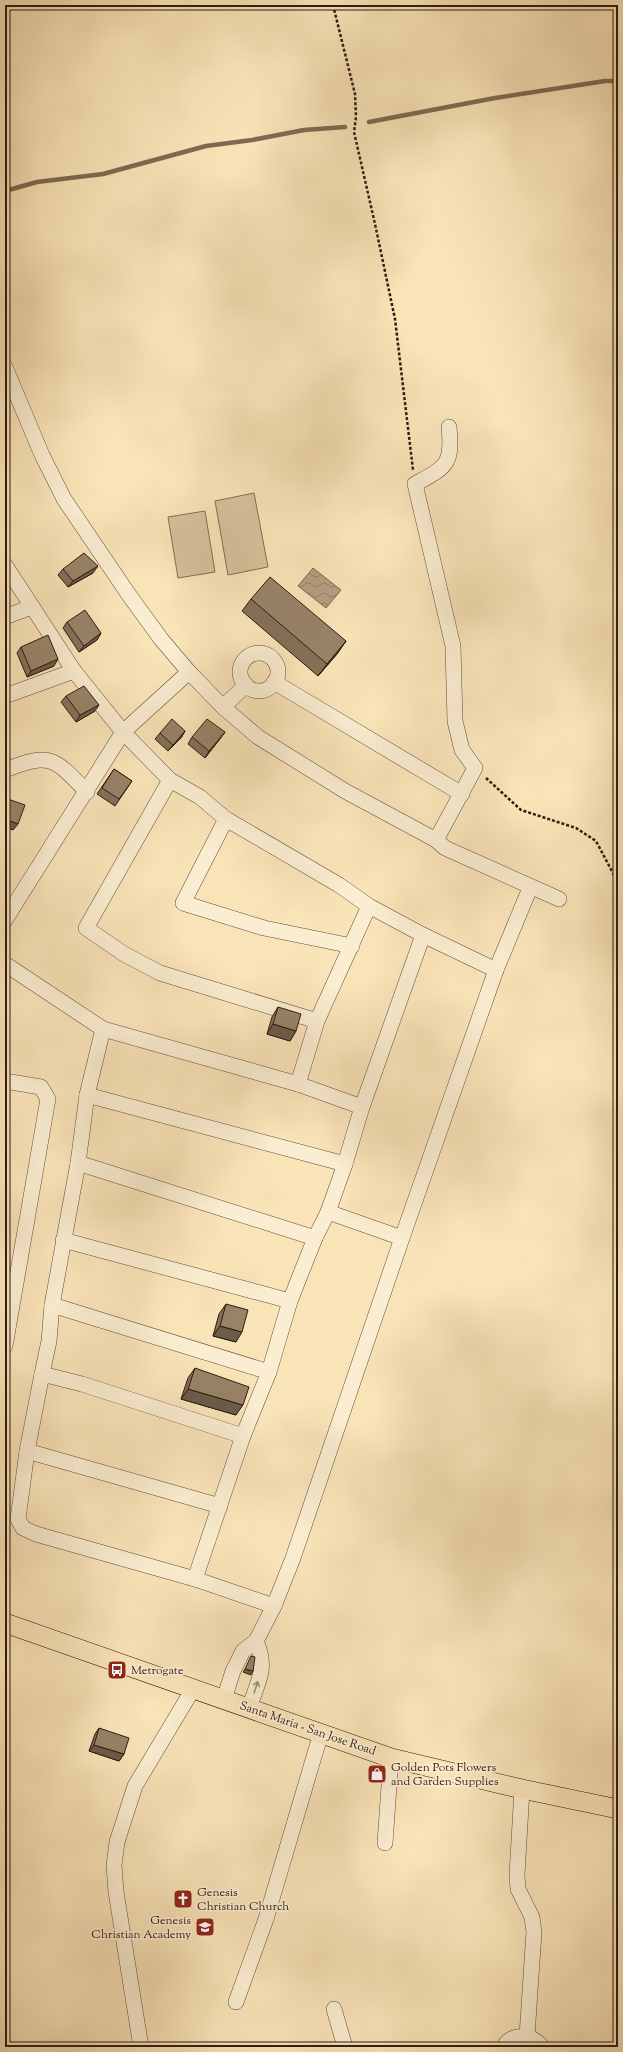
<svg xmlns="http://www.w3.org/2000/svg" width="623" height="2052" viewBox="0 0 623 2052" font-family="'Sorts Mill Goudy',serif">
	<defs>
		<pattern id="water-waves" width="16" height="10" patternUnits="userSpaceOnUse"><rect width="16" height="10" fill="#b49f7f"/><path d="M0 5q4-4 8 0t8 0" fill="none" stroke="#938167"/></pattern>
	</defs>
	<rect width="100%" height="100%" fill="#f9e4b8"/>
	<filter id="stains"><feTurbulence type="fractalNoise" baseFrequency=".005" numOctaves="4"/><feColorMatrix values="0 0 0 0 .2 0 0 0 0 .09 0 0 0 0 .02 0 0 0 .5 -.17"/></filter>
	<radialGradient id="worn" r=".72"><stop offset=".6" stop-color="#630" stop-opacity="0"/><stop offset="1" stop-color="#630" stop-opacity=".3"/></radialGradient>
	<g fill="#d7c29c" stroke="#836e56">
		<polygon points="254,493 268,567 228,575 215,501"/>
		<polygon points="205,511 215,572 178,578 168,517"/>
	</g>
	<polygon fill="url(#water-waves)" stroke="#7f6a53" points="313,568 341,590 326,608 298,586"/>
	<g fill="none" stroke-linecap="round" stroke-linejoin="round">
		<g stroke="#7f6a53" stroke-width="4.5">
			<polyline points="369,122 495,98 605,81 618,81"/>
			<polyline points="5,191 37,182 103,174 206,146 252,140 304,130 345,127"/>
		</g>
		<g stroke="#624c3b" stroke-width="16">
			<g id="minor">
				<polyline points="5,367 42,455 64,499 129,595 161,639 189,672 223,707 258,737 345,791 436,840 445,848 559,899"/>
				<polyline points="5,565 74,671 123,732 170,780 200,797 226,819 339,885 369,906 423,935 496,970"/>
				<polyline points="5,617 31,607"/>
				<circle cx="259" cy="672" r="19"/>
				<polyline points="274,682 462,794"/>
				<polyline points="5,696 74,671"/>
				<polyline points="223,707 246,685"/>
				<path d="M5,770C51,752 54,758 87,792"/>
				<polyline points="170,780 86,928 124,954 160,973 317,1021"/>
				<polyline points="226,819 183,903 264,928 352,946"/>
				<path d="M436,840L475,768L462,750L455,721L453,646L415,484C446,467 453,465 449,427"/>
				<polyline points="5,920 123,732 189,672"/>
				<polyline points="5,964 103,1029 298,1084 362,1107"/>
				<polyline points="103,1029 87,1095 78,1163 52,1305 49,1341 42,1374 82,1384 243,1436"/>
				<polyline points="5,1081 41,1087 48,1099 5,1346"/>
				<polyline points="298,1084 317,1021 369,906"/>
				<polyline points="87,1095 345,1164"/>
				<polyline points="78,1163 315,1238"/>
				<polyline points="328,1212 402,1238"/>
				<polyline points="63,1240 290,1301"/>
				<polyline points="52,1305 269,1372"/>
				<polyline points="42,1374 27,1451 18,1519 23,1528 36,1534 195,1579"/>
				<polyline points="27,1451 220,1506"/>
				<polyline points="274,1606 195,1579 243,1436 269,1372 290,1301 315,1238 328,1212 345,1164 362,1107 423,935"/>
				<polyline points="224,1699 233,1671 243,1651 256,1641 274,1606 293,1558 402,1238 496,970 530,888"/>
				<path d="M249,1708C258,1681 268,1669 256,1641"/>
				<polyline points="522,1789 517,1875 518,1889 532,1917 534,1932 527,2036"/>
				<polyline points="385,1843 391,1758"/>
				<polyline points="236,2002 266,1919 321,1733"/>
				<polyline points="334,2009 345,2047"/>
				<polyline points="141,2047 116,1892 114,1865 117,1842 135,1786 193,1689"/>
				<path d="M504,2047C512,2031 533,2035 542,2047"/>
			</g>
		</g>
		<g stroke="#2f1a11" stroke-width="20">
			<polyline id="major" points="5,1623 391,1758 522,1789 618,1809"/>
		</g>
		<g stroke="#2f1a11" stroke-width="2.5" stroke-dasharray="3 2" stroke-linecap="butt">
			<polyline points="333,5 355,94 356,117 354,132 375,224 395,319 413,470"/>
			<polyline points="486,778 521,810 576,828 596,841 615,877"/>
		</g>
		<use href="#minor" stroke="#fbedd1" stroke-width="15"/>
		<use href="#major" stroke="#f9e4b8" stroke-width="19"/>
	</g>
	<g fill="#837159" stroke="#2f1a11">
		<polygon points="63,569 93,573 68,587 58,575"/>
		<polygon points="251,599 346,641 337,654 318,676 242,611"/>
		<polygon points="67,622 101,633 97,640 79,652 63,628"/>
		<polygon points="21,647 54,666 27,677 17,653"/>
		<polygon points="66,696 95,711 76,722 61,702"/>
		<polygon points="185,731 181,738 168,751 155,739 160,733"/>
		<polygon points="225,732 205,758 188,744 192,737"/>
		<polygon points="114,769 132,781 115,806 97,794"/>
		<polygon points="278,1007 296,1031 290,1041 267,1034 272,1017"/>
		<polygon points="226,1304 236,1342 213,1336 219,1314"/>
		<polygon points="195,1368 236,1415 181,1399 188,1378"/>
		<polygon points="99,1728 124,1754 119,1761 89,1751 95,1734"/>
	</g>
	<g fill="#6a5c49" stroke="#2f1a11">
		<polygon points="98,566 93,573 68,587 73,581"/>
		<polygon points="10,575 5,582 5,578"/>
		<polygon points="101,633 97,640 79,652 84,646"/>
		<polygon points="346,641 337,654 318,676 327,664"/>
		<polygon points="58,659 54,666 27,677 31,671"/>
		<polygon points="99,705 95,711 76,722 80,715"/>
		<polygon points="185,731 181,738 168,751 173,745"/>
		<polygon points="225,732 220,739 205,758 209,751"/>
		<polygon points="5,819 18,824 13,830 5,827"/>
		<polygon points="273,1024 296,1031 290,1041 267,1034"/>
		<polygon points="220,1326 242,1332 236,1342 213,1336"/>
		<polygon points="188,1389 243,1405 236,1415 181,1399"/>
		<polygon points="245,1669 253,1671 251,1675 243,1672"/>
		<polygon points="94,1745 124,1754 119,1761 89,1751"/>
	</g>
	<g fill="#988368" stroke="#2f1a11">
		<polygon points="84,553 98,566 73,581 63,569"/>
		<polygon points="5,568 10,575 5,578"/>
		<polygon points="270,577 346,641 327,664 251,599"/>
		<polygon points="85,610 101,633 84,646 67,622"/>
		<polygon points="48,635 58,659 31,671 21,647"/>
		<polygon points="84,686 99,705 80,715 66,696"/>
		<polygon points="172,719 185,731 173,745 160,733"/>
		<polygon points="207,719 225,732 209,751 192,737"/>
		<polygon points="114,769 132,781 119,799 102,788"/>
		<polygon points="5,798 25,805 18,824 5,819"/>
		<polygon points="278,1007 301,1014 296,1031 273,1024"/>
		<polygon points="226,1304 248,1310 242,1332 220,1326"/>
		<polygon points="195,1368 249,1387 243,1405 188,1389"/>
		<polygon points="5,1511 9,1512 5,1531"/>
		<polygon points="251,1656 255,1657 253,1671 245,1669"/>
		<polygon points="99,1728 129,1738 124,1754 94,1745"/>
	</g>
	<defs><path id="oneway-shaft" d="M-6 0H5M1.5-3L5.5 0L1.5 3" fill="none" stroke-width="1.6" stroke-linecap="round" stroke-linejoin="round"/></defs>
	<use stroke="#9f8e7b" href="#oneway-shaft" transform="translate(256 1687) rotate(-72)"/>
	<defs>
		<g id="bus-square" transform="scale(1)"><rect x="-9" y="-9" width="18" height="18" rx="4" fill="#8f2418" stroke="#fbedd1"/><path d="M-5-6H5V4H4V6H2V4H-2V6H-4V4H-5ZM-3.5-4V0h7V-4ZM-3.5 1.2v1.5H-2V1.2ZM2 1.2v1.5H3.5V1.2Z" fill="#fff"/></g>
		<g id="shop-square" transform="scale(1)"><rect x="-9" y="-9" width="18" height="18" rx="4" fill="#8f2418" stroke="#fbedd1"/><path d="M-5-2.5h2.3a2.7 3.5 0 0 1 5.4 0H5L5.5 6h-11ZM-1.5-2.5h3a1.5 2.3 0 0 0-3 0Z" fill="#fff"/></g>
		<g id="church-square" transform="scale(1)"><rect x="-9" y="-9" width="18" height="18" rx="4" fill="#8f2418" stroke="#fbedd1"/><path d="M-1.2-6h2.4v3.5h3.3v2.4h-3.3V6h-2.4V-.1h-3.3v-2.4h3.3Z" fill="#fff"/></g>
		<g id="school-square" transform="scale(1)"><rect x="-9" y="-9" width="18" height="18" rx="4" fill="#8f2418" stroke="#fbedd1"/><path d="M0-5L7-2L0 1L-7-2ZM-4 1L0 2.5L4 1V4Q0 6-4 4Z" fill="#fff"/></g>
	</defs>
	<g fill-rule="evenodd">
		<use href="#bus-square" x="117" y="1670"/>
		<use href="#shop-square" x="377" y="1774"/>
		<use href="#church-square" x="183" y="1899"/>
		<use href="#school-square" x="205" y="1927"/>
	</g>
	<g text-anchor="middle" stroke-width="3.5" stroke-linejoin="round" paint-order="stroke">
		<g font-size="12" fill="#2f1a11" stroke="#fbedd1" text-anchor="start">
			<text x="131" y="1674">Metrogate</text>
			<text x="391" y="1771">Golden Pots Flowers<tspan x="391" dy="14">and Garden Supplies</tspan></text>
			<text x="197" y="1896">Genesis<tspan x="197" dy="14">Christian Church</tspan></text>
			<text x="191" y="1924" text-anchor="end">Genesis<tspan x="191" dy="14">Christian Academy</tspan></text>
		</g>
		<g font-size="12" fill="#2f1a11" stroke="#fbedd1">
			<text transform="translate(308 1728) rotate(19)" y="4">Santa Maria - San Jose Road</text>
		</g>
	</g>
	<rect width="623" height="2052" fill="none" stroke="#f9e4b8" stroke-width="20"/>
	<rect x="6" y="6" width="611" height="2040" fill="none" stroke="#2f1a11" stroke-width="2"/>
	<rect x="10" y="10" width="603" height="2032" fill="none" stroke="#2f1a11"/>
	<rect width="100%" height="100%" filter="url(#stains)"/>
	<rect width="100%" height="100%" fill="url(#worn)"/>
</svg>
